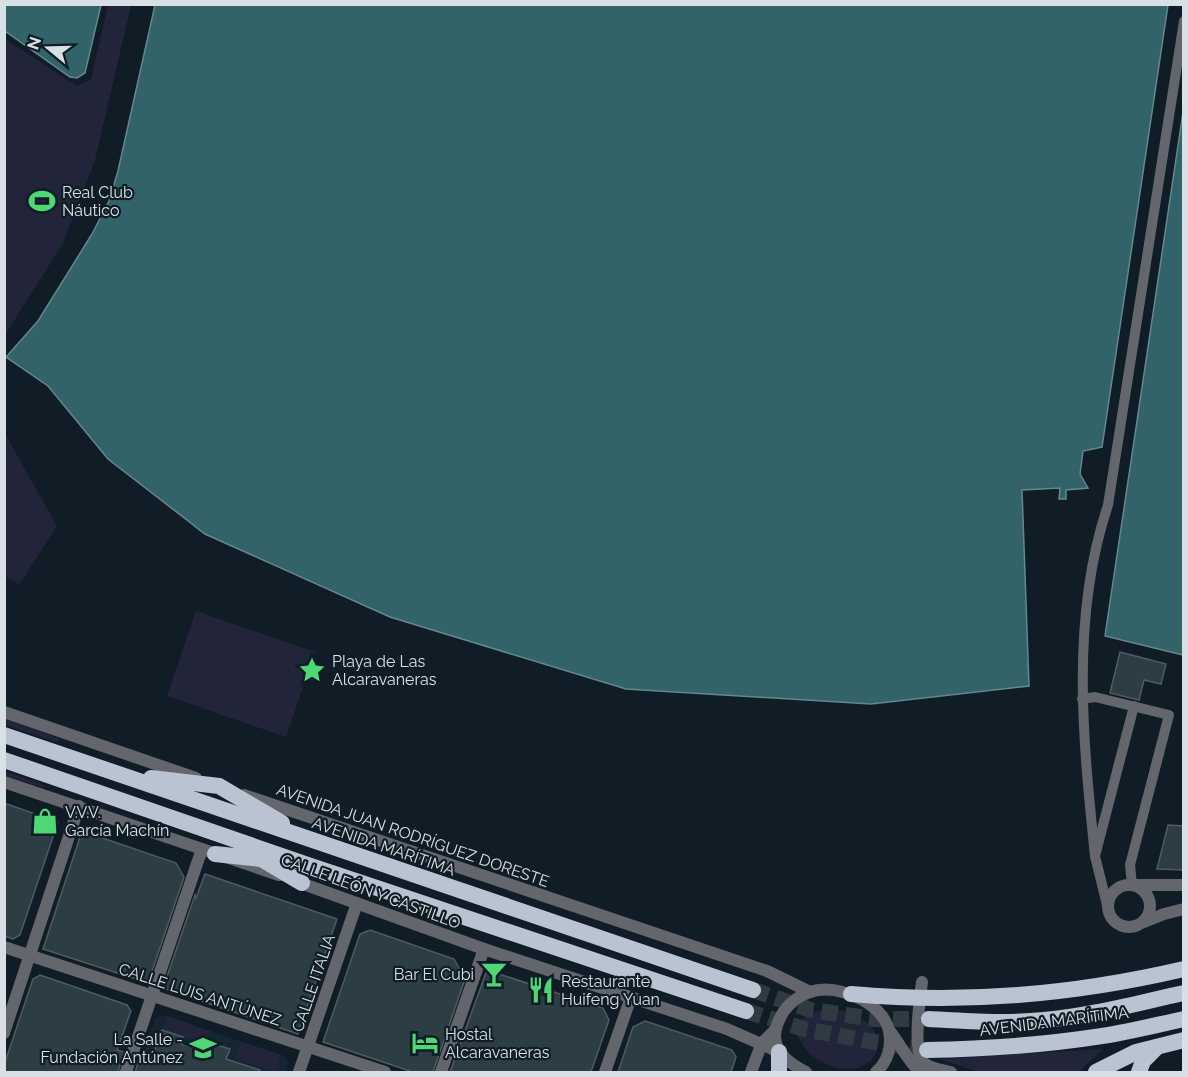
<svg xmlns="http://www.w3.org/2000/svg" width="1188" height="1077" viewBox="0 0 1188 1077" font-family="Raleway,sans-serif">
	<rect width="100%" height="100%" fill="#111d26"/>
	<polygon fill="#142633" points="163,1015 285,1056 288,1062 285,1072 137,1072 155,1019"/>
	<g fill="#22243a">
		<polygon points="108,5 131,5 95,160 63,243 5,335 5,39 77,86 91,79"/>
		<polygon points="5,434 57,526 19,585 5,576"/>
		<polygon points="196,611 315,652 286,737 167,696"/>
		<polygon points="5,719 58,738 60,741 56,742 5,725"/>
		<polygon points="5,771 44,785 45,788 5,776"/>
		<path d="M831,1009C851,1011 883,1024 877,1050C874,1060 866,1065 857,1068C813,1077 763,1015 831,1009Z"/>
		<polygon points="167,1016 210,1031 205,1045 162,1030"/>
		<polygon points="241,1042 281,1055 275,1072 235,1058"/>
		<polygon points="1102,1049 1079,1072 980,1072 939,1059"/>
	</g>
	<g fill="#316369" stroke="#63888e" stroke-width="1.5">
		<polygon points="5,4 101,5 85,73 77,78 70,77 5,31"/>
		<polygon points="155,5 1168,5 1102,447 1083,451 1080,474 1088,488 1066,490 1066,499 1059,499 1060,488 1022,490 1029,686 871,704 626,689 390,617 205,534 108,459 48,386 6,357 38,321 92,234 109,201 118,171"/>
		<polygon points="1183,112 1183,655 1105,636"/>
	</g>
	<g fill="#2c3d44" stroke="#4b5c63" stroke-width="1.5">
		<polygon points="1120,652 1166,664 1161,684 1144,680 1139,700 1110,693"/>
		<polygon points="4,803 58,822 20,935 13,939 4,936"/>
		<polygon points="1168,825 1184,826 1184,870 1157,869"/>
		<polygon points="82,831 176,863 184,877 148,983 43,949"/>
		<polygon points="205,874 337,919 298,1034 163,988 195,895 196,898"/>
		<polygon points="370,930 454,959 465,979 433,1072 413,1072 323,1042 360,934"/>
		<polygon points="487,970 603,1008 609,1020 591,1072 450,1072"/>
		<polygon points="40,975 127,1005 131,1011 117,1050 124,1052 118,1072 4,1072 4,1065 33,979"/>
		<polygon points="645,1021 732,1050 736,1057 731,1072 618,1072 633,1027"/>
		<polygon points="162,1030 183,1037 181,1044 207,1052 210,1043 230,1049 226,1059 260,1070 259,1072 135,1072 140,1057 151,1061"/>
	</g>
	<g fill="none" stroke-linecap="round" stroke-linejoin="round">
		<g stroke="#2f3a43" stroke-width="16" stroke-dasharray="16 8" stroke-linecap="butt">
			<polyline points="753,990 811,1010 875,1019 929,1019"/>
			<polyline points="746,1011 804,1029 874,1042 927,1050"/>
		</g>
		<g stroke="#63666d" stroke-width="10">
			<polyline points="1082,699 1095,697 1169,715 1130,865 1132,885"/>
			<path d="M1095,856C1083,740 1070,618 1108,505L1184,21"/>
			<polyline points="1108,909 1095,856 1134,706"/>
		</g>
		<path stroke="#63666d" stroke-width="12" d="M922,982C920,998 912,1052 924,1063C931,1069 942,1070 951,1072"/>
		<g stroke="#63666d" stroke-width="12">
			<circle cx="1129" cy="906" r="21"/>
			<polyline points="1134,885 1184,885"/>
			<polyline points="1144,922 1164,914 1184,909"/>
			<polyline points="4,947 385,1072"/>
			<polyline points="4,1033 79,806"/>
			<polyline points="126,1072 202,849"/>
			<polyline points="299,1072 357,903"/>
			<polyline points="441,1072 484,949"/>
			<polyline points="605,1072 631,997"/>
			<polyline points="751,1072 762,1043 774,1031"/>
		</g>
		<g stroke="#63666d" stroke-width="12">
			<polyline points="4,712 196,778"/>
			<polyline points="4,782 279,875"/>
			<polyline points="244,795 767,971 810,992"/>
			<polyline points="295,881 484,949 727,1029 779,1052"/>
			<path d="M889,1030C900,1044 908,1061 920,1072"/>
			<path d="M806,1072C778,1058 765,1040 784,1011C790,1003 800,995 810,992C827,986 847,992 863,1000C875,1007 886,1017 889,1031C892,1046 888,1062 876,1072"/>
		</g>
		<g stroke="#bac3d2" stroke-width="16">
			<polyline points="4,735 753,990"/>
			<polyline points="4,760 308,865 746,1011"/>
			<polyline points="151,778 219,786 282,823"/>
			<polyline points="215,854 262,859"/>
			<polyline points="253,854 302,883"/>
			<path d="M851,994C965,1004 1072,995 1184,969"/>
			<path d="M929,1019C967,1021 1006,1024 1044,1020C1091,1016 1137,1003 1184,993"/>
			<path d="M927,1050C986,1049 1044,1045 1102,1036C1129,1032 1156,1025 1184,1019"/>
			<polyline points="779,1072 779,1052"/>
			<polyline points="1096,1072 1136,1052 1184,1040"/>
			<polyline points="1139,1072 1143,1061 1157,1047"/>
		</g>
	</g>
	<defs>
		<g id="stadium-bare" transform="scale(2.07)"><path d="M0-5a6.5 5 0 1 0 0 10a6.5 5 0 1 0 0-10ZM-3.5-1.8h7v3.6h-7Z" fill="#4fd675" stroke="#111d26" stroke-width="2.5" paint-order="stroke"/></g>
		<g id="sight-bare" transform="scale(2.07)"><path d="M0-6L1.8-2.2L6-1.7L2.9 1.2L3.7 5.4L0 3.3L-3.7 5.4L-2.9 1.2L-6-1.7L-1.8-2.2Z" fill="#4fd675" stroke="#111d26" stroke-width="2.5" paint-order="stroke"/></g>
		<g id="shop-bare" transform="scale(2.07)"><path d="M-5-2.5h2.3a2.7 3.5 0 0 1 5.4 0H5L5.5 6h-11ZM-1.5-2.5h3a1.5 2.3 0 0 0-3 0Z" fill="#4fd675" stroke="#111d26" stroke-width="2.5" paint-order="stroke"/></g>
		<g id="bar-bare" transform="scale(2.07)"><path d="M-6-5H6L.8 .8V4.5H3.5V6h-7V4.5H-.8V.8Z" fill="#4fd675" stroke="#111d26" stroke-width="2.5" paint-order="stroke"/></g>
		<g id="restaurant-bare" transform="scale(2.07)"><path d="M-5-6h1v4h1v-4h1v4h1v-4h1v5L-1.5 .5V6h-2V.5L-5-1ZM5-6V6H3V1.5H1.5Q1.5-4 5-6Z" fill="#4fd675" stroke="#111d26" stroke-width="2.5" paint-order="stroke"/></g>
		<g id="hotel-bare" transform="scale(2.07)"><path d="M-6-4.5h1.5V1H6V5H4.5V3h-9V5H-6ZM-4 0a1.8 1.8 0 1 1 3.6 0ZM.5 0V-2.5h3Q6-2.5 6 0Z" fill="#4fd675" stroke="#111d26" stroke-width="2.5" paint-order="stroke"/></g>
		<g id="school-bare" transform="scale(2.07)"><path d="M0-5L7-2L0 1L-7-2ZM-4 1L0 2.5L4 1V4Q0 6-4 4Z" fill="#4fd675" stroke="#111d26" stroke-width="2.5" paint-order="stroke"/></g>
	</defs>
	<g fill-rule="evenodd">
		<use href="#stadium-bare" x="42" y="201"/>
		<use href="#sight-bare" x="312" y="670"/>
		<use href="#shop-bare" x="45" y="821"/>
		<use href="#bar-bare" x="494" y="974"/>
		<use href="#restaurant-bare" x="541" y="990"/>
		<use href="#hotel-bare" x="425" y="1043"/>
		<use href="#school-bare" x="203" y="1048"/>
	</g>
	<g text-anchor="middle" stroke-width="4.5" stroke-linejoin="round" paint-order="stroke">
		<g font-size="16" fill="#d8e0e6" stroke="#111d26" text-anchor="start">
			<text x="62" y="198">Real Club<tspan x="62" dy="18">Náutico</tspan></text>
			<text x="332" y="667">Playa de Las<tspan x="332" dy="18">Alcaravaneras</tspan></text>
			<text x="65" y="818">V.V.V.<tspan x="65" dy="18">García Machín</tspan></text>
			<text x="474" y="980" text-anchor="end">Bar El Cubi</text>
			<text x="561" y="987">Restaurante<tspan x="561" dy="18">Huifeng Yuan</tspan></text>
			<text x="445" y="1040">Hostal<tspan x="445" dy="18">Alcaravaneras</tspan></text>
			<text x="183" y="1045" text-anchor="end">La Salle -<tspan x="183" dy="18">Fundación Antúnez</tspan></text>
		</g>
		<g font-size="16" fill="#d8e0e6" stroke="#111d26">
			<text transform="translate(413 835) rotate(19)" y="6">AVENIDA JUAN RODRÍGUEZ DORESTE</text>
			<text transform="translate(384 846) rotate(19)" y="6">AVENIDA MARÍTIMA</text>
			<text transform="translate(371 891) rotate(20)" y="6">CALLE LEÓN Y CASTILLO</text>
			<text transform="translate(313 983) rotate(-71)" y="6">CALLE ITALIA</text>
			<text transform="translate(200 994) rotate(18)" y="6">CALLE LUIS ANTÚNEZ</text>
			<text transform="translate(1054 1021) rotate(-7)" y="6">AVENIDA MARÍTIMA</text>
		</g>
	</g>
	<rect width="1188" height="1077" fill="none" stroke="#d8e0e6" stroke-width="12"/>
	<g transform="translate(48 48) rotate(289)" stroke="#111d26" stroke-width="4.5" paint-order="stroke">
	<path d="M0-4.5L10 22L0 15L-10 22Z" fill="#d8e0e6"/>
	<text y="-9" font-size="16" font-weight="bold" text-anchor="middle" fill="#d8e0e6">N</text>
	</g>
</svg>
